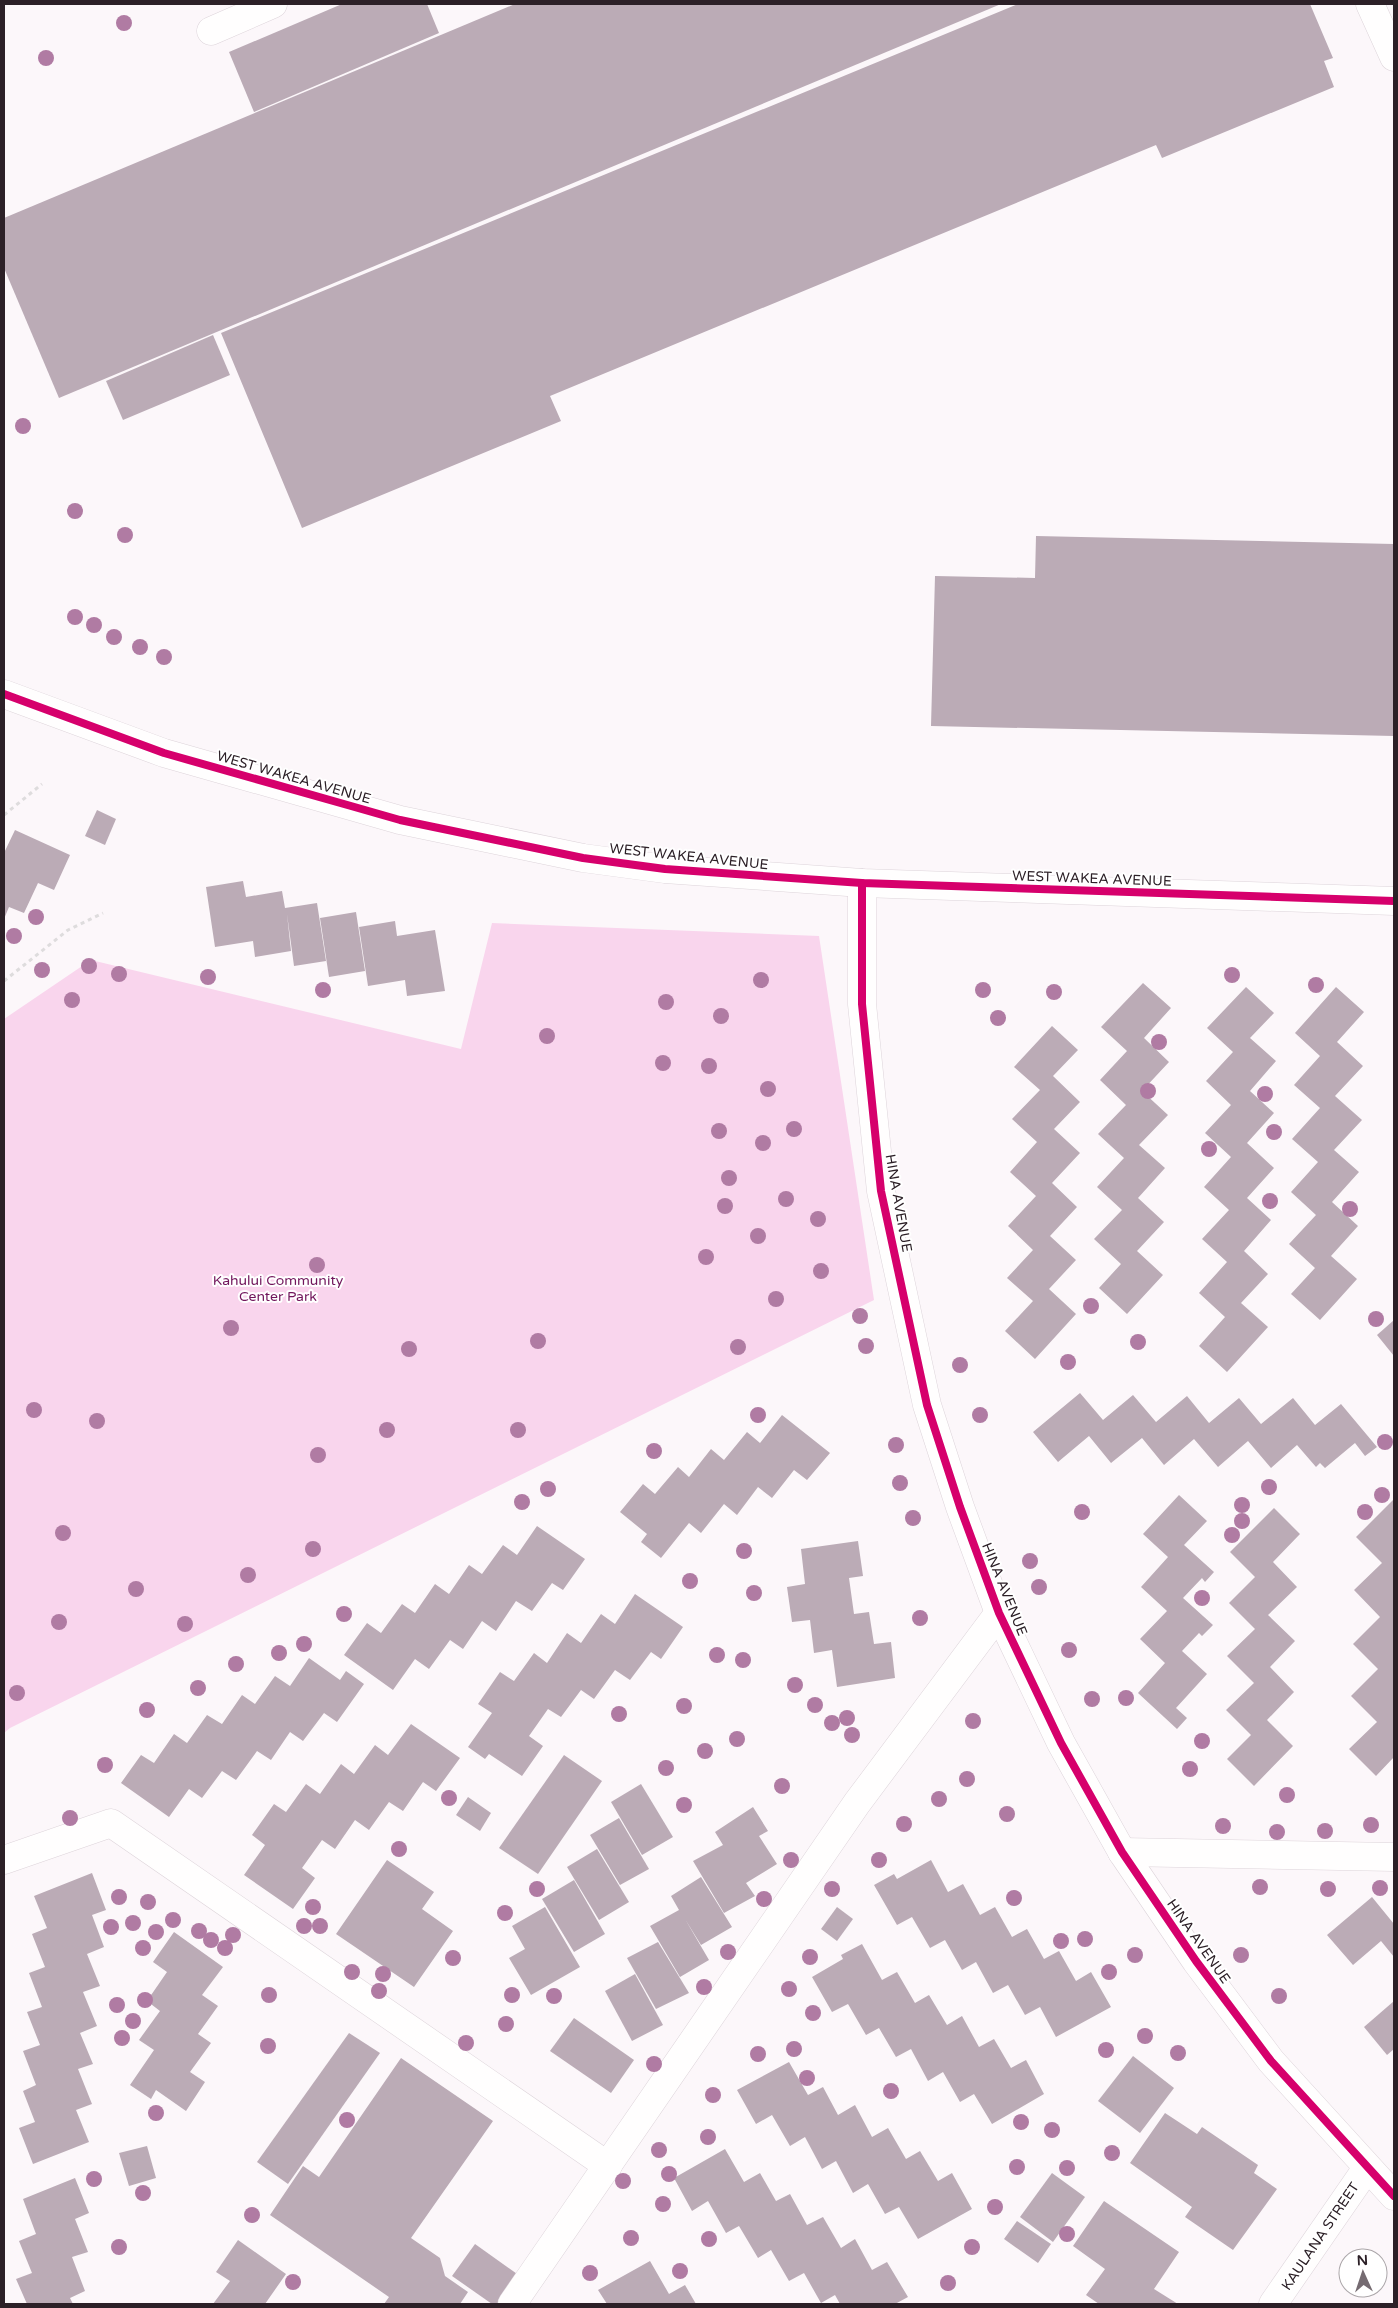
<svg xmlns="http://www.w3.org/2000/svg" width="1398" height="2308" viewBox="0 0 1398 2308" font-family="'Varela Round',sans-serif">
	<rect width="100%" height="100%" fill="#fcf7fa"/>
	<polygon fill="#f9d5ed" points="492,923 819,936 874,1300 10,1728 4,1733 4,1019 91,960 461,1049"/>
	<g fill="#bbabb6">
		<polygon points="342,4 427,4 439,33 254,112 229,52"/>
		<polygon points="515,4 1001,4 59,398 4,268 4,218"/>
		<polygon points="1018,4 1310,4 1333,58 1324,61 1334,87 1162,158 1156,145 550,396 561,421 302,528 221,333"/>
		<polygon points="213,335 230,375 123,420 106,381"/>
		<polygon points="1036,536 1394,544 1394,736 931,726 935,576 1035,578"/>
		<polygon points="97,810 116,819 105,845 85,836"/>
		<polygon points="15,830 70,855 54,890 38,883 24,913 9,907 4,919 4,853"/>
		<polygon points="243,881 246,897 282,891 285,908 317,903 326,961 294,966 287,914 291,951 255,957 253,941 215,947 206,887"/>
		<polygon points="356,912 365,971 329,977 320,918"/>
		<polygon points="395,921 397,936 435,930 445,991 407,996 405,980 368,986 359,927"/>
		<polygon points="1143,983 1171,1008 1144,1038 1169,1062 1142,1091 1168,1115 1139,1145 1165,1168 1138,1198 1164,1222 1137,1251 1163,1275 1127,1314 1099,1288 1121,1264 1094,1239 1122,1210 1097,1187 1124,1158 1098,1134 1126,1105 1100,1080 1127,1051 1101,1027"/>
		<polygon points="1246,987 1274,1013 1250,1038 1276,1061 1250,1091 1274,1113 1247,1143 1274,1168 1247,1198 1271,1220 1244,1251 1268,1274 1241,1303 1268,1327 1227,1372 1199,1346 1225,1317 1199,1293 1227,1262 1202,1239 1229,1210 1204,1187 1231,1157 1205,1133 1231,1105 1206,1081 1233,1052 1207,1028"/>
		<polygon points="1336,987 1364,1012 1337,1042 1363,1066 1335,1096 1362,1120 1334,1150 1359,1172 1332,1202 1358,1226 1331,1256 1357,1279 1320,1320 1291,1294 1315,1268 1289,1244 1316,1215 1291,1192 1318,1162 1292,1139 1320,1108 1294,1085 1320,1056 1295,1033"/>
		<polygon points="1052,1026 1078,1050 1053,1076 1080,1102 1054,1129 1080,1153 1052,1183 1077,1207 1050,1236 1076,1260 1049,1289 1076,1314 1035,1359 1005,1331 1033,1301 1007,1278 1033,1250 1008,1226 1036,1196 1010,1172 1037,1142 1012,1119 1040,1090 1014,1067"/>
		<polygon points="1394,1320 1394,1356 1377,1335"/>
		<polygon points="1080,1393 1103,1420 1133,1395 1156,1422 1187,1396 1209,1423 1239,1398 1261,1424 1293,1398 1315,1425 1341,1404 1377,1447 1365,1456 1355,1443 1325,1468 1320,1463 1316,1467 1297,1445 1271,1468 1248,1441 1218,1467 1194,1439 1164,1465 1142,1438 1111,1463 1089,1436 1058,1462 1033,1432"/>
		<polygon points="782,1415 830,1453 807,1480 794,1470 772,1498 758,1487 737,1515 724,1504 701,1533 689,1523 661,1558 641,1542 647,1534 620,1512 643,1484 655,1494 678,1467 689,1477 711,1449 724,1460 747,1432 760,1443"/>
		<polygon points="1179,1495 1207,1521 1184,1545 1214,1572 1205,1582 1202,1578 1183,1598 1213,1625 1202,1636 1199,1633 1182,1651 1207,1674 1176,1708 1187,1718 1177,1729 1138,1693 1165,1663 1140,1639 1167,1611 1141,1587 1168,1557 1143,1534"/>
		<polygon points="1394,1499 1394,1757 1376,1776 1349,1749 1377,1722 1351,1696 1378,1669 1353,1644 1380,1617 1354,1590 1382,1563 1356,1537"/>
		<polygon points="1274,1508 1300,1534 1273,1562 1297,1587 1268,1615 1295,1641 1270,1667 1294,1692 1267,1720 1293,1746 1254,1786 1227,1759 1251,1735 1226,1710 1254,1683 1227,1656 1255,1629 1229,1603 1255,1577 1230,1552"/>
		<polygon points="537,1526 585,1559 563,1590 552,1583 532,1611 516,1601 496,1631 482,1621 463,1649 450,1640 429,1669 415,1659 393,1690 344,1655 367,1623 381,1633 402,1604 415,1613 435,1584 449,1594 469,1565 482,1574 503,1545 517,1555"/>
		<polygon points="858,1541 863,1576 849,1578 854,1614 869,1612 874,1644 891,1642 895,1678 837,1687 832,1650 814,1653 810,1620 792,1622 787,1587 805,1584 801,1549"/>
		<polygon points="635,1594 683,1627 661,1659 651,1652 630,1680 615,1670 594,1699 581,1690 561,1717 548,1709 529,1736 543,1746 522,1776 489,1754 485,1759 468,1747 492,1713 478,1704 500,1672 514,1681 534,1653 547,1663 567,1633 581,1643 601,1614 615,1624"/>
		<polygon points="309,1658 340,1680 346,1671 364,1684 337,1722 324,1713 303,1741 290,1732 271,1760 257,1751 236,1780 222,1771 202,1798 189,1789 169,1817 121,1783 141,1755 154,1763 174,1734 187,1743 207,1715 222,1724 242,1695 255,1704 275,1676 290,1686"/>
		<polygon points="411,1724 460,1758 436,1791 423,1782 403,1811 389,1802 369,1830 355,1820 335,1849 322,1840 302,1868 315,1878 293,1909 244,1875 265,1845 252,1835 274,1804 286,1812 306,1784 320,1794 341,1764 354,1774 375,1745 388,1755"/>
		<polygon points="564,1755 602,1781 538,1874 499,1848"/>
		<polygon points="641,1784 673,1837 642,1855 611,1802"/>
		<polygon points="468,1797 491,1813 480,1831 456,1815"/>
		<polygon points="753,1807 768,1831 759,1836 777,1864 746,1883 755,1896 724,1913 693,1861 723,1845 715,1832"/>
		<polygon points="619,1818 649,1869 620,1885 590,1835"/>
		<polygon points="597,1849 629,1902 599,1920 567,1867"/>
		<polygon points="387,1860 434,1892 422,1909 453,1931 414,1987 336,1934"/>
		<polygon points="931,1860 948,1892 963,1884 980,1915 995,1907 1012,1937 1027,1929 1044,1959 1059,1951 1076,1981 1091,1972 1111,2007 1056,2037 1040,2007 1025,2015 1008,1985 993,1993 976,1962 962,1970 945,1940 930,1948 912,1917 897,1925 874,1885 894,1874 897,1879"/>
		<polygon points="92,1873 106,1910 92,1915 104,1947 87,1954 100,1986 83,1992 97,2026 80,2033 93,2064 78,2069 92,2104 76,2110 89,2142 33,2164 19,2128 35,2122 23,2091 36,2085 23,2051 40,2045 27,2012 42,2007 29,1973 45,1967 32,1934 47,1928 34,1896"/>
		<polygon points="701,1877 732,1927 701,1945 685,1919 709,1960 680,1977 650,1926 679,1910 671,1896"/>
		<polygon points="574,1880 605,1934 574,1952 542,1899"/>
		<polygon points="1372,1897 1394,1924 1394,1957 1381,1941 1353,1965 1327,1935"/>
		<polygon points="545,1907 580,1967 531,1995 509,1958 525,1949 512,1926"/>
		<polygon points="837,1907 853,1919 837,1941 821,1929"/>
		<polygon points="174,1932 223,1967 202,1995 218,2006 198,2034 211,2043 190,2072 205,2082 186,2111 156,2090 151,2099 130,2085 154,2050 139,2040 160,2011 147,2001 167,1972 153,1962"/>
		<polygon points="658,1942 689,1993 656,2009 627,1958"/>
		<polygon points="862,1944 882,1980 897,1972 915,2003 929,1995 947,2025 962,2016 979,2047 994,2039 1011,2068 1026,2060 1044,2094 992,2124 974,2094 960,2102 943,2072 928,2081 911,2049 896,2057 879,2028 866,2035 848,2004 832,2012 812,1977 843,1959 841,1955"/>
		<polygon points="635,1974 663,2025 632,2041 605,1991"/>
		<polygon points="1394,2001 1394,2049 1387,2055 1364,2027"/>
		<polygon points="574,2018 634,2060 611,2093 550,2051"/>
		<polygon points="349,2033 380,2053 288,2184 257,2162"/>
		<polygon points="1133,2056 1174,2088 1140,2133 1098,2101"/>
		<polygon points="401,2058 493,2121 411,2238 440,2258 445,2276 468,2292 460,2304 384,2304 389,2297 270,2215 303,2166 319,2177"/>
		<polygon points="789,2062 808,2095 823,2087 838,2115 855,2105 872,2137 888,2128 906,2159 920,2151 938,2181 952,2173 972,2209 918,2239 899,2207 885,2214 868,2184 853,2193 836,2161 822,2169 805,2137 790,2146 772,2115 756,2124 737,2090"/>
		<polygon points="1165,2113 1197,2134 1202,2127 1258,2165 1254,2173 1277,2189 1233,2250 1185,2217 1192,2207 1130,2163"/>
		<polygon points="147,2146 156,2178 129,2186 119,2153"/>
		<polygon points="725,2149 744,2182 760,2173 776,2201 790,2194 807,2225 823,2217 841,2248 855,2239 872,2270 887,2262 908,2297 895,2304 840,2304 835,2295 821,2303 804,2273 789,2281 771,2250 758,2258 739,2226 726,2233 708,2201 692,2211 674,2178"/>
		<polygon points="1052,2173 1085,2197 1053,2242 1020,2217"/>
		<polygon points="75,2178 89,2213 75,2219 88,2252 72,2257 85,2291 70,2298 73,2304 27,2304 16,2279 32,2273 19,2241 36,2234 23,2199"/>
		<polygon points="1104,2201 1179,2252 1154,2289 1178,2304 1099,2304 1086,2295 1105,2269 1073,2246"/>
		<polygon points="1017,2221 1051,2244 1038,2263 1004,2239"/>
		<polygon points="238,2240 286,2274 265,2304 213,2304 230,2281 216,2272"/>
		<polygon points="475,2244 520,2276 499,2304 492,2304 452,2276"/>
		<polygon points="650,2261 669,2294 685,2285 696,2304 607,2304 598,2290"/>
	</g>
	<g fill="none" stroke-linecap="round" stroke-linejoin="round">
		<g stroke="#ddd4da" stroke-width="29">
			<g id="minor">
				<polyline points="1370,4 1394,57"/>
				<polyline points="211,31 273,4"/>
				<polyline points="4,694 164,753 351,806 400,820 583,858 665,869 862,883 1394,901"/>
				<polyline points="862,883 862,1004 881,1191 927,1405 960,1507 999,1613 1061,1743 1122,1852 1196,1961 1271,2061 1394,2196"/>
				<polyline points="1122,1852 1394,1857"/>
				<polyline points="4,1860 111,1823 608,2166"/>
				<polyline points="512,2304 857,1803 999,1613"/>
				<polyline points="1273,2304 1367,2168"/>
			</g>
		</g>
		<g stroke="#dedcdd" stroke-width="3" stroke-dasharray="4 4" stroke-linecap="butt">
			<polyline points="4,815 42,784"/>
			<polyline points="4,981 68,930 103,913"/>
		</g>
		<use href="#minor" stroke="#fffefe" stroke-width="28"/>
		<g stroke="#fff" stroke-width="11">
			<g id="cycleway">
				<polyline points="4,694 164,753 351,806 400,820 583,858 665,869 862,883 1394,901"/>
				<polyline points="862,883 862,1004 881,1191 927,1405 960,1507 999,1613 1061,1743 1122,1852 1196,1961 1271,2061 1394,2196"/>
			</g>
		</g>
		<use href="#cycleway" stroke="#d6006c" stroke-width="8"/>
	</g>
	<g fill="#b07ba3">
		<circle cx="124" cy="23" r="8"/>
		<circle cx="46" cy="58" r="8"/>
		<circle cx="23" cy="426" r="8"/>
		<circle cx="75" cy="511" r="8"/>
		<circle cx="125" cy="535" r="8"/>
		<circle cx="75" cy="617" r="8"/>
		<circle cx="94" cy="625" r="8"/>
		<circle cx="114" cy="637" r="8"/>
		<circle cx="140" cy="647" r="8"/>
		<circle cx="164" cy="657" r="8"/>
		<circle cx="36" cy="917" r="8"/>
		<circle cx="14" cy="936" r="8"/>
		<circle cx="89" cy="966" r="8"/>
		<circle cx="42" cy="970" r="8"/>
		<circle cx="119" cy="974" r="8"/>
		<circle cx="1232" cy="975" r="8"/>
		<circle cx="208" cy="977" r="8"/>
		<circle cx="761" cy="980" r="8"/>
		<circle cx="1316" cy="985" r="8"/>
		<circle cx="323" cy="990" r="8"/>
		<circle cx="983" cy="990" r="8"/>
		<circle cx="1054" cy="992" r="8"/>
		<circle cx="72" cy="1000" r="8"/>
		<circle cx="666" cy="1002" r="8"/>
		<circle cx="721" cy="1016" r="8"/>
		<circle cx="998" cy="1018" r="8"/>
		<circle cx="547" cy="1036" r="8"/>
		<circle cx="1159" cy="1042" r="8"/>
		<circle cx="663" cy="1063" r="8"/>
		<circle cx="709" cy="1066" r="8"/>
		<circle cx="768" cy="1089" r="8"/>
		<circle cx="1148" cy="1091" r="8"/>
		<circle cx="1265" cy="1094" r="8"/>
		<circle cx="794" cy="1129" r="8"/>
		<circle cx="719" cy="1131" r="8"/>
		<circle cx="1274" cy="1132" r="8"/>
		<circle cx="763" cy="1143" r="8"/>
		<circle cx="1209" cy="1149" r="8"/>
		<circle cx="729" cy="1178" r="8"/>
		<circle cx="786" cy="1199" r="8"/>
		<circle cx="1270" cy="1201" r="8"/>
		<circle cx="725" cy="1206" r="8"/>
		<circle cx="1350" cy="1209" r="8"/>
		<circle cx="818" cy="1219" r="8"/>
		<circle cx="758" cy="1236" r="8"/>
		<circle cx="706" cy="1257" r="8"/>
		<circle cx="317" cy="1265" r="8"/>
		<circle cx="821" cy="1271" r="8"/>
		<circle cx="776" cy="1299" r="8"/>
		<circle cx="1091" cy="1306" r="8"/>
		<circle cx="860" cy="1316" r="8"/>
		<circle cx="1376" cy="1319" r="8"/>
		<circle cx="231" cy="1328" r="8"/>
		<circle cx="538" cy="1341" r="8"/>
		<circle cx="1138" cy="1342" r="8"/>
		<circle cx="866" cy="1346" r="8"/>
		<circle cx="738" cy="1347" r="8"/>
		<circle cx="409" cy="1349" r="8"/>
		<circle cx="1068" cy="1362" r="8"/>
		<circle cx="960" cy="1365" r="8"/>
		<circle cx="34" cy="1410" r="8"/>
		<circle cx="758" cy="1415" r="8"/>
		<circle cx="980" cy="1415" r="8"/>
		<circle cx="97" cy="1421" r="8"/>
		<circle cx="387" cy="1430" r="8"/>
		<circle cx="518" cy="1430" r="8"/>
		<circle cx="1385" cy="1442" r="8"/>
		<circle cx="896" cy="1445" r="8"/>
		<circle cx="654" cy="1451" r="8"/>
		<circle cx="318" cy="1455" r="8"/>
		<circle cx="900" cy="1483" r="8"/>
		<circle cx="1269" cy="1487" r="8"/>
		<circle cx="548" cy="1489" r="8"/>
		<circle cx="1382" cy="1495" r="8"/>
		<circle cx="522" cy="1502" r="8"/>
		<circle cx="1242" cy="1505" r="8"/>
		<circle cx="1082" cy="1512" r="8"/>
		<circle cx="1365" cy="1512" r="8"/>
		<circle cx="913" cy="1518" r="8"/>
		<circle cx="1242" cy="1521" r="8"/>
		<circle cx="63" cy="1533" r="8"/>
		<circle cx="1232" cy="1535" r="8"/>
		<circle cx="313" cy="1549" r="8"/>
		<circle cx="744" cy="1551" r="8"/>
		<circle cx="1030" cy="1561" r="8"/>
		<circle cx="248" cy="1575" r="8"/>
		<circle cx="690" cy="1581" r="8"/>
		<circle cx="1039" cy="1587" r="8"/>
		<circle cx="136" cy="1589" r="8"/>
		<circle cx="754" cy="1593" r="8"/>
		<circle cx="1202" cy="1598" r="8"/>
		<circle cx="344" cy="1614" r="8"/>
		<circle cx="920" cy="1618" r="8"/>
		<circle cx="59" cy="1622" r="8"/>
		<circle cx="185" cy="1624" r="8"/>
		<circle cx="304" cy="1644" r="8"/>
		<circle cx="1069" cy="1650" r="8"/>
		<circle cx="279" cy="1653" r="8"/>
		<circle cx="717" cy="1655" r="8"/>
		<circle cx="743" cy="1660" r="8"/>
		<circle cx="236" cy="1664" r="8"/>
		<circle cx="795" cy="1685" r="8"/>
		<circle cx="198" cy="1688" r="8"/>
		<circle cx="17" cy="1693" r="8"/>
		<circle cx="1126" cy="1698" r="8"/>
		<circle cx="1092" cy="1699" r="8"/>
		<circle cx="815" cy="1705" r="8"/>
		<circle cx="684" cy="1706" r="8"/>
		<circle cx="147" cy="1710" r="8"/>
		<circle cx="619" cy="1714" r="8"/>
		<circle cx="847" cy="1718" r="8"/>
		<circle cx="973" cy="1721" r="8"/>
		<circle cx="832" cy="1723" r="8"/>
		<circle cx="852" cy="1735" r="8"/>
		<circle cx="737" cy="1739" r="8"/>
		<circle cx="1202" cy="1741" r="8"/>
		<circle cx="705" cy="1751" r="8"/>
		<circle cx="105" cy="1765" r="8"/>
		<circle cx="666" cy="1768" r="8"/>
		<circle cx="1190" cy="1769" r="8"/>
		<circle cx="967" cy="1779" r="8"/>
		<circle cx="782" cy="1786" r="8"/>
		<circle cx="1287" cy="1795" r="8"/>
		<circle cx="449" cy="1798" r="8"/>
		<circle cx="939" cy="1799" r="8"/>
		<circle cx="684" cy="1805" r="8"/>
		<circle cx="1007" cy="1814" r="8"/>
		<circle cx="70" cy="1818" r="8"/>
		<circle cx="904" cy="1824" r="8"/>
		<circle cx="1371" cy="1825" r="8"/>
		<circle cx="1223" cy="1826" r="8"/>
		<circle cx="1325" cy="1831" r="8"/>
		<circle cx="1277" cy="1832" r="8"/>
		<circle cx="399" cy="1849" r="8"/>
		<circle cx="791" cy="1860" r="8"/>
		<circle cx="879" cy="1860" r="8"/>
		<circle cx="1260" cy="1887" r="8"/>
		<circle cx="1380" cy="1888" r="8"/>
		<circle cx="537" cy="1889" r="8"/>
		<circle cx="832" cy="1889" r="8"/>
		<circle cx="1328" cy="1889" r="8"/>
		<circle cx="119" cy="1897" r="8"/>
		<circle cx="1014" cy="1898" r="8"/>
		<circle cx="764" cy="1899" r="8"/>
		<circle cx="148" cy="1902" r="8"/>
		<circle cx="313" cy="1907" r="8"/>
		<circle cx="505" cy="1913" r="8"/>
		<circle cx="173" cy="1920" r="8"/>
		<circle cx="133" cy="1923" r="8"/>
		<circle cx="304" cy="1926" r="8"/>
		<circle cx="320" cy="1926" r="8"/>
		<circle cx="111" cy="1927" r="8"/>
		<circle cx="199" cy="1931" r="8"/>
		<circle cx="156" cy="1932" r="8"/>
		<circle cx="233" cy="1935" r="8"/>
		<circle cx="1085" cy="1939" r="8"/>
		<circle cx="211" cy="1940" r="8"/>
		<circle cx="1061" cy="1941" r="8"/>
		<circle cx="143" cy="1948" r="8"/>
		<circle cx="225" cy="1948" r="8"/>
		<circle cx="728" cy="1952" r="8"/>
		<circle cx="1135" cy="1955" r="8"/>
		<circle cx="1241" cy="1955" r="8"/>
		<circle cx="810" cy="1957" r="8"/>
		<circle cx="453" cy="1958" r="8"/>
		<circle cx="352" cy="1972" r="8"/>
		<circle cx="1109" cy="1972" r="8"/>
		<circle cx="383" cy="1974" r="8"/>
		<circle cx="704" cy="1987" r="8"/>
		<circle cx="789" cy="1989" r="8"/>
		<circle cx="379" cy="1991" r="8"/>
		<circle cx="269" cy="1995" r="8"/>
		<circle cx="512" cy="1995" r="8"/>
		<circle cx="554" cy="1996" r="8"/>
		<circle cx="1279" cy="1996" r="8"/>
		<circle cx="145" cy="2000" r="8"/>
		<circle cx="117" cy="2005" r="8"/>
		<circle cx="813" cy="2013" r="8"/>
		<circle cx="133" cy="2021" r="8"/>
		<circle cx="506" cy="2024" r="8"/>
		<circle cx="1145" cy="2036" r="8"/>
		<circle cx="122" cy="2038" r="8"/>
		<circle cx="466" cy="2043" r="8"/>
		<circle cx="268" cy="2046" r="8"/>
		<circle cx="794" cy="2049" r="8"/>
		<circle cx="1106" cy="2050" r="8"/>
		<circle cx="1178" cy="2053" r="8"/>
		<circle cx="758" cy="2054" r="8"/>
		<circle cx="654" cy="2064" r="8"/>
		<circle cx="807" cy="2078" r="8"/>
		<circle cx="891" cy="2091" r="8"/>
		<circle cx="713" cy="2095" r="8"/>
		<circle cx="156" cy="2113" r="8"/>
		<circle cx="347" cy="2120" r="8"/>
		<circle cx="1021" cy="2122" r="8"/>
		<circle cx="1052" cy="2130" r="8"/>
		<circle cx="708" cy="2137" r="8"/>
		<circle cx="659" cy="2150" r="8"/>
		<circle cx="1112" cy="2153" r="8"/>
		<circle cx="1017" cy="2167" r="8"/>
		<circle cx="1067" cy="2168" r="8"/>
		<circle cx="669" cy="2174" r="8"/>
		<circle cx="94" cy="2179" r="8"/>
		<circle cx="623" cy="2181" r="8"/>
		<circle cx="143" cy="2193" r="8"/>
		<circle cx="663" cy="2204" r="8"/>
		<circle cx="995" cy="2207" r="8"/>
		<circle cx="252" cy="2215" r="8"/>
		<circle cx="1067" cy="2234" r="8"/>
		<circle cx="631" cy="2238" r="8"/>
		<circle cx="709" cy="2239" r="8"/>
		<circle cx="119" cy="2247" r="8"/>
		<circle cx="972" cy="2247" r="8"/>
		<circle cx="680" cy="2271" r="8"/>
		<circle cx="590" cy="2273" r="8"/>
		<circle cx="293" cy="2282" r="8"/>
		<circle cx="948" cy="2283" r="8"/>
	</g>
	<g text-anchor="middle" stroke-width="4" stroke-linejoin="round" paint-order="stroke">
		<g font-size="14" fill="#2c2027" stroke="#fff">
			<text transform="translate(294 777) rotate(16)" y="5">WEST WAKEA AVENUE</text>
			<text transform="translate(689 856) rotate(6)" y="5">WEST WAKEA AVENUE</text>
			<text transform="translate(1092 878) rotate(2)" y="5">WEST WAKEA AVENUE</text>
			<text transform="translate(899 1203) rotate(80)" y="5">HINA AVENUE</text>
			<text transform="translate(1005 1589) rotate(68)" y="5">HINA AVENUE</text>
			<text transform="translate(1199 1941) rotate(55)" y="5">HINA AVENUE</text>
			<text transform="translate(1320 2236) rotate(-56)" y="5">KAULANA STREET</text>
		</g>
		<g font-size="14" fill="#71165c" stroke="#fff">
			<text x="278" y="1285">Kahului Community<tspan x="278" dy="16">Center Park</tspan></text>
		</g>
	</g>
	<rect width="1398" height="2308" fill="none" stroke="#2c2027" stroke-width="10"/>
	<g transform="translate(1363 2273) rotate(357)"><circle r="24" fill="#ffffff" stroke="#aba6a9"/>
	<path d="M0-4L9 19L0 12L-9 19Z" fill="#756b71"/>
	<text y="-8" font-size="14" font-weight="bold" text-anchor="middle" fill="#2c2027">N</text>
	</g>
</svg>
